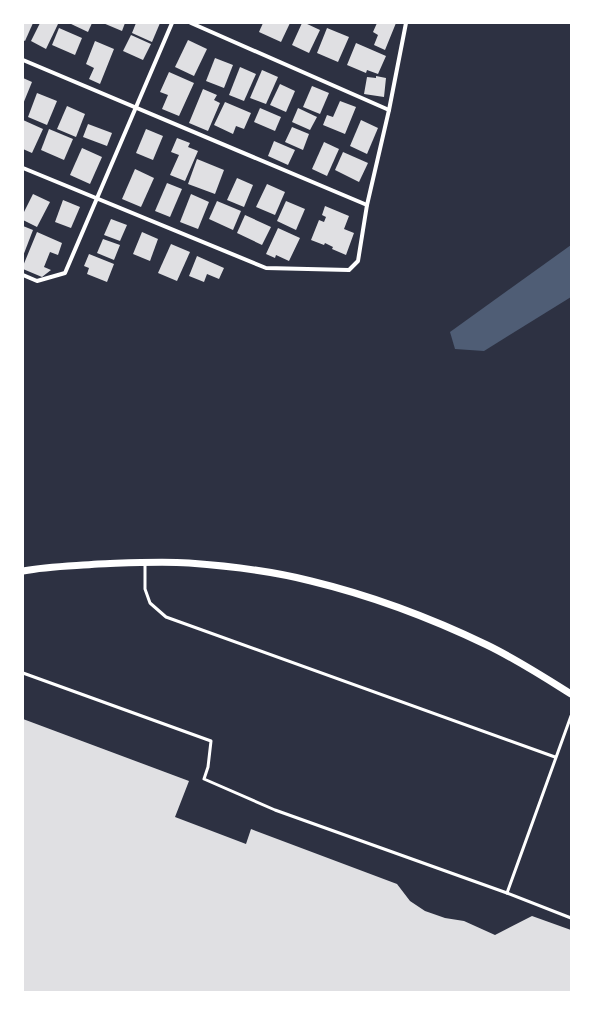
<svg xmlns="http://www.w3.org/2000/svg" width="594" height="1015" viewBox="0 0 594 1015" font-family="Rubik,sans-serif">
	<rect width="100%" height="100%" fill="#2d3142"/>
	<polygon fill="#4f5d75" points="571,245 571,297 484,351 455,349 450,332"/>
	<g fill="#e0e0e3">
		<polygon points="23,23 33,23 25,41 23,40"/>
		<polygon points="40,23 58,24 46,49 31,41"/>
		<polygon points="69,23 92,23 88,32"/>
		<polygon points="103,23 125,23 122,31"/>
		<polygon points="136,23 160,23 152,42 132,33"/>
		<polygon points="263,23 290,23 281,42 259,32"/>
		<polygon points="302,23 305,23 320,30 309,53 292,45"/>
		<polygon points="377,23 396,23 385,50 374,45 378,35 373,32"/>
		<polygon points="59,28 82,38 75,55 52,45"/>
		<polygon points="327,28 349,37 338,62 317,53"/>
		<polygon points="131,35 151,44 143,60 123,51"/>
		<polygon points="188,40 207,49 194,76 175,67"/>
		<polygon points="95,41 114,49 100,84 89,79 94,68 86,64"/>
		<polygon points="356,43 386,56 378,74 367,70 366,73 347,65"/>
		<polygon points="215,58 233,65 224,88 206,81"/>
		<polygon points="240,67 256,74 244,101 229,95"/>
		<polygon points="262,70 278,77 266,104 250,98"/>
		<polygon points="169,72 194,83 179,116 162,109 168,95 160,92"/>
		<polygon points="376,76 386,78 384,97 364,94 367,77 376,78"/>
		<polygon points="23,78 32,82 23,104"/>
		<polygon points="280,84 295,91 286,112 270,105"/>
		<polygon points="312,86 329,93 320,114 303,107"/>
		<polygon points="203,89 217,95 214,100 220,103 208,131 189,123"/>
		<polygon points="37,93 57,101 47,125 28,117"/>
		<polygon points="340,101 356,107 345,134 323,125 327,115 333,117"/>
		<polygon points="225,102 251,113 244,129 236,126 233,134 214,125"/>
		<polygon points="67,106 85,114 76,137 57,129"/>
		<polygon points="260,108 281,117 275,131 254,122"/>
		<polygon points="298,108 317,117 310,130 292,122"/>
		<polygon points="23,120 43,129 32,153 23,149"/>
		<polygon points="361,120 378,128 367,154 350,146"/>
		<polygon points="88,124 112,133 107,146 83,137"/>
		<polygon points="292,127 309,134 303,150 285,142"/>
		<polygon points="49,129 73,139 64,160 41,150"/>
		<polygon points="146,129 163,136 153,160 136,153"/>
		<polygon points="177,138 190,143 188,147 198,151 185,181 170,175 179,155 171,152"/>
		<polygon points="274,141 295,150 288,165 268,156"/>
		<polygon points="324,142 339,149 327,176 312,169"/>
		<polygon points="82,148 102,157 90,184 70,175"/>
		<polygon points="343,152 368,163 359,182 335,170"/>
		<polygon points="197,159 224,170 215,194 188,184"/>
		<polygon points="135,169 154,178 141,207 122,199"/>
		<polygon points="237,178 253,185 244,207 227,200"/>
		<polygon points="167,183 182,189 170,217 155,211"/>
		<polygon points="267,184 285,192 275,215 256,207"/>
		<polygon points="33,194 50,202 37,227 23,220 23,214"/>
		<polygon points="191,194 209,202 198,229 180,222"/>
		<polygon points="63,200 80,207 71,228 55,222"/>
		<polygon points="217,201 241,211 233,230 209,219"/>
		<polygon points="286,201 305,209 296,230 277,221"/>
		<polygon points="325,206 349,216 344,229 354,233 346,255 332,249 333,247 325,243 324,245 311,240 319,220 324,222 326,217 322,215"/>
		<polygon points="245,215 271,227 262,245 237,233"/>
		<polygon points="111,219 127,225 120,241 104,235"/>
		<polygon points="23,226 33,230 23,256"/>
		<polygon points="278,228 300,238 289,261 276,255 275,258 266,254"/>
		<polygon points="37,232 62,243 58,255 50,252 44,267 51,270 42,277 23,269 23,266"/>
		<polygon points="142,232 158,239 150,261 133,254"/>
		<polygon points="103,239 120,245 114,260 97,253"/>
		<polygon points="171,244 190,252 177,281 158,273"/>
		<polygon points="89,254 114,264 107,282 87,274 89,268 84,266"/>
		<polygon points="197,256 224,268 219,279 207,274 204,282 189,276"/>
		<polygon points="23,719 189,781 175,817 246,844 251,829 397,884 410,901 425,911 445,918 464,921 495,935 532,916 571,930 571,992 27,992 23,991"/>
	</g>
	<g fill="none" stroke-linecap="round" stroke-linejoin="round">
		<g stroke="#fff" stroke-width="3">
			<polyline points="145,563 145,589 150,603 166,617 555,757"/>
			<polyline points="23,673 211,741 208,767 204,779 275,810 507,893 571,716"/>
			<polyline points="507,893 571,918"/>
		</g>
		<g stroke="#fff" stroke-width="4">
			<polyline points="191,23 389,110"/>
			<polyline points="23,60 367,205"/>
			<polyline points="23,168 266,268 349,270 358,261 367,205 389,110 406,23"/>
			<polyline points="23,275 37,281 65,273 172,23"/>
		</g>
		<path stroke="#fff" stroke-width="7" d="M23,571C48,566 73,566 98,564C128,563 159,561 189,563C230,566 272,571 311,581C373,596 431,618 487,645C516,659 544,677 571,694"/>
	</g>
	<rect width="594" height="1015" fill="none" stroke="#ffffff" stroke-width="48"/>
</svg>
